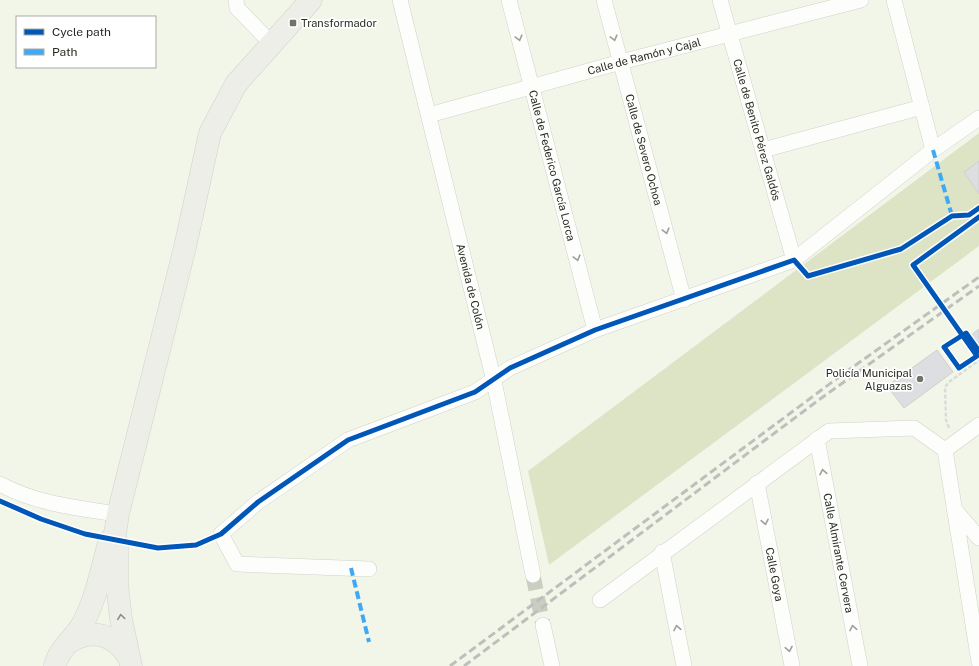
<svg xmlns="http://www.w3.org/2000/svg" width="979" height="666" viewBox="0 0 979 666" font-family="'Public Sans',sans-serif">
	<rect width="100%" height="100%" fill="#f2f6e9"/>
	<polygon fill="#dde4c6" points="979,133 979,246 549,565 528,471"/>
	<g fill="#dddee1" stroke="#ced0cf">
		<polygon points="979,161 979,194 964,172"/>
		<polygon points="979,329 979,346 971,335"/>
		<polygon points="937,350 953,372 904,408 887,386"/>
	</g>
	<g fill="none" stroke-linecap="round" stroke-linejoin="round">
		<polyline stroke="#cacec1" stroke-width="15" stroke-dasharray="15 8" stroke-linecap="butt" points="533,575 543,625"/>
		<g stroke="#cfd2c8" stroke-width="16">
			<g id="minor">
				<polyline points="236,0 237,8 272,44"/>
				<path id="s1" d="M400,0L494,381L533,575"/>
				<path id="s2" d="M509,0L595,330"/>
				<path id="s3" d="M604,0L684,300"/>
				<path id="s4" d="M720,0L794,260"/>
				<polyline points="894,0 933,150"/>
				<path id="s5" d="M429,115L621,62L861,0"/>
				<polyline points="763,150 922,107"/>
				<path id="s6" d="M817,439L860,666"/>
				<polyline points="945,450 979,425"/>
				<path id="s7" d="M757,483L792,666"/>
				<path d="M0,484C37,504 77,508 118,514"/>
				<polyline points="954,509 979,538"/>
				<polyline points="662,552 684,666"/>
				<polyline points="369,569 237,564 221,534 258,502 348,440 475,392 510,368 595,330 794,260 933,150 979,118"/>
				<polyline points="600,600 829,431 914,428 945,450 979,662"/>
				<polyline points="543,625 552,666"/>
			</g>
		</g>
		<g stroke="#cfd2cb" stroke-width="23">
			<g id="primary">
				<polyline points="117,543 117,584 121,619 131,666"/>
				<path d="M68,643C90,628 113,633 128,656"/>
				<path d="M55,666C59,648 73,640 82,625C96,600 101,571 109,543L115,534L118,514L185,247L210,133L236,84L311,0"/>
			</g>
		</g>
		<g stroke="#dadcd7" stroke-width="2.5" stroke-dasharray="4 2" stroke-linecap="butt">
			<polyline points="969,215 979,208"/>
			<polyline points="913,265 979,217"/>
			<polyline points="977,356 959,368 944,347 966,333 979,351"/>
			<polyline points="949,428 946,420 945,387 949,382 979,360"/>
		</g>
		<use href="#minor" stroke="#fdfefc" stroke-width="15"/>
		<use href="#primary" stroke="#eceee7" stroke-width="22"/>
		<g stroke="#bebfbc" stroke-width="3" stroke-dasharray="8 4" stroke-linecap="butt">
			<polyline points="450,666 839,377 979,277"/>
			<polyline points="464,666 820,399 979,286"/>
		</g>
		<polyline stroke="#dadcd7" stroke-width="2.5" stroke-dasharray="4 2" stroke-linecap="butt" points="913,265 977,356"/>
		<g stroke="#3fa9f5" stroke-width="4" stroke-dasharray="8 4" stroke-linecap="butt">
			<polyline points="933,150 952,216"/>
			<polyline points="351,568 369,642"/>
		</g>
		<g stroke="#fff" stroke-width="8">
			<g id="cycleway">
				<polyline points="979,217 913,265 977,356 959,368 944,347 966,333 979,351"/>
				<polyline points="0,501 41,519 85,534 158,548 196,545 221,534 258,502 348,440 475,392 510,368 595,330 794,260 808,276 901,249 952,216 969,215 979,208"/>
			</g>
		</g>
		<use href="#cycleway" stroke="#0057b8" stroke-width="5"/>
	</g>
	<defs><path id="oneway-chevron" d="M-2-3.5L2.5 0L-2 3.5" fill="none" stroke-width="1.6" stroke-linecap="round" stroke-linejoin="round"/></defs>
	<g stroke="#9ea09a">
		<use href="#oneway-chevron" transform="translate(519 38) rotate(75)"/>
		<use href="#oneway-chevron" transform="translate(614 38) rotate(75)"/>
		<use href="#oneway-chevron" transform="translate(666 231) rotate(75)"/>
		<use href="#oneway-chevron" transform="translate(577 258) rotate(75)"/>
		<use href="#oneway-chevron" transform="translate(823 472) rotate(-101)"/>
		<use href="#oneway-chevron" transform="translate(765 522) rotate(79)"/>
		<use href="#oneway-chevron" transform="translate(677 628) rotate(-101)"/>
		<use href="#oneway-chevron" transform="translate(853 628) rotate(-101)"/>
		<use href="#oneway-chevron" transform="translate(789 649) rotate(79)"/>
	</g>
	<use stroke="#8a8d84" href="#oneway-chevron" transform="translate(121 617) rotate(-98)"/>
	<g fill="#6f7368" stroke="#fff" stroke-width="1.5">
		<rect x="289" y="19" width="8" height="8" rx="2"/>
		<circle cx="920" cy="379" r="4"/>
	</g>
	<g text-anchor="middle" stroke-width="3.5" stroke-linejoin="round" paint-order="stroke">
		<g font-size="11" fill="#292c22" stroke="#fff" text-anchor="start">
			<text x="301" y="27">Transformador</text>
			<text x="912" y="377" text-anchor="end">Policía Municipal<tspan x="912" dy="13">Alguazas</tspan></text>
		</g>
		<g font-size="11" fill="#292c22" stroke="#fff">
			<text dy="4" stroke="none"><textPath href="#s5" startOffset="223">Calle de Ramón y Cajal</textPath></text>
			<text dy="4" stroke="none"><textPath href="#s4" startOffset="135">Calle de Benito Pérez Galdós</textPath></text>
			<text dy="4" stroke="none"><textPath href="#s3" startOffset="155">Calle de Severo Ochoa</textPath></text>
			<text dy="4" stroke="none"><textPath href="#s2" startOffset="171">Calle de Federico García Lorca</textPath></text>
			<text dy="4" stroke="none"><textPath href="#s1" startOffset="295">Avenida de Colón</textPath></text>
			<text dy="4" stroke="none"><textPath href="#s6" startOffset="116">Calle Almirante Cervera</textPath></text>
			<text dy="4" stroke="none"><textPath href="#s7" startOffset="93">Calle Goya</textPath></text>
		</g>
	</g>
	<rect x="16" y="16" width="140" height="52" fill="#ffffff" stroke="#a9aba7"/>
	<rect x="24" y="29" width="20" height="6" fill="#0057b8" stroke="#a9aba7"/>
	<text x="52" y="36" font-size="12" fill="#292c22">Cycle path</text>
	<rect x="24" y="49" width="20" height="6" fill="#3fa9f5" stroke="#a9aba7"/>
	<text x="52" y="56" font-size="12" fill="#292c22">Path</text>
</svg>
